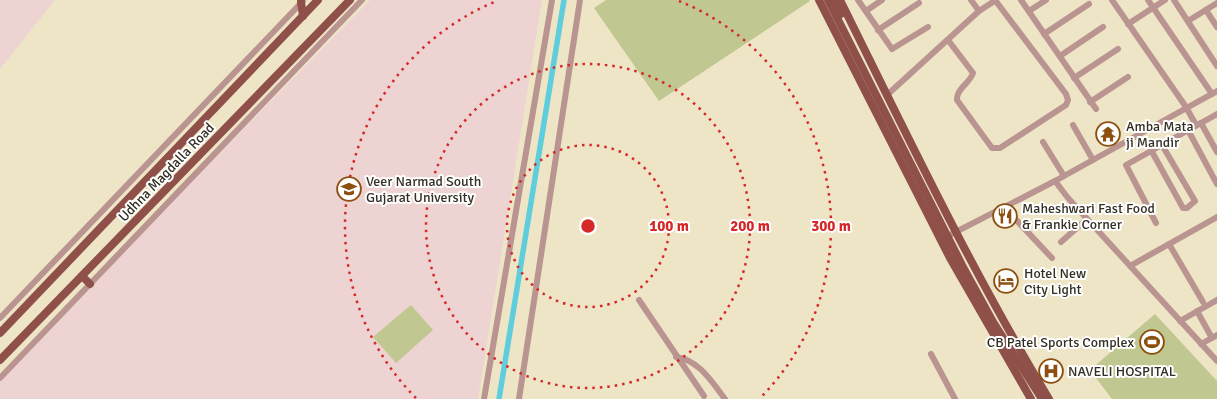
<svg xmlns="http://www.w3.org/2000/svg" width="1217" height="399" viewBox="0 0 1217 399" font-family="Signika,sans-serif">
	<rect width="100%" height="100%" fill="#eee5c6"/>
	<g fill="#eed3d3">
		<polygon points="0,0 55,0 0,69"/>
		<polygon points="370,0 542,0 478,399 0,399 0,377"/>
	</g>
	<g fill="#c0c790">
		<polygon points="606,0 809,0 810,1 659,101 594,8"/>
		<polygon points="411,305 433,330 396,363 373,337"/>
		<polygon points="1155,314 1217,381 1217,399 1112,399 1090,370"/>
	</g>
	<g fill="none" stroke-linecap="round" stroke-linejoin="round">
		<polyline stroke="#60cddd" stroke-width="5.5" points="499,399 564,0"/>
		<g stroke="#ba9490" stroke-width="6">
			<polyline points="858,0 892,49 928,27"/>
			<polyline points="971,0 979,11"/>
			<polyline points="1021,0 1096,109"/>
			<polyline points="1112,0 1186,107 1196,125"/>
			<polyline points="1148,0 1212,94"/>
			<polyline points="1174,0 1217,66"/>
			<polyline points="1206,10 1217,27"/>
			<polyline points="866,11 882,0"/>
			<polyline points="1029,11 1046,0"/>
			<polyline points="1188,21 1217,3"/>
			<polyline points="1128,24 1165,0"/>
			<polyline points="878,30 919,3"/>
			<polyline points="1044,34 1089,4"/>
			<path d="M948,40L973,73C970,83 956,89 957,100L992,148H1000L1066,105L1068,100L1066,94L995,0"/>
			<polyline points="1060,56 1103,27"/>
			<polyline points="1074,78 1118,49"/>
			<polyline points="887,95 979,11 996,0"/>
			<polyline points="1090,102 1128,77"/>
			<polyline points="1201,123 1217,152"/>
			<polyline points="1073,125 1093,160"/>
			<polyline points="1188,130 1217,184"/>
			<polyline points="1043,142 1064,176"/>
			<polyline points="1151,150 1183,208 1187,208 1195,201 1162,145"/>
			<polyline points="1055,181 1068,198 1217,361"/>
			<polyline points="1004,207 1052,258"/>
			<polyline points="1156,223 1126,165 1217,114"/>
			<polyline points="944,238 1055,181 1217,91"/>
			<polyline points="1061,242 1087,219"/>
			<polyline points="1169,244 1203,302"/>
			<polyline points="1130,266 1217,217"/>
			<polyline points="639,300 704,396"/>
			<polyline points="1197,311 1212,338"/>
			<polyline points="0,318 303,1"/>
			<polyline points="1180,321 1217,300"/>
			<polyline points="1201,344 1217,335"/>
			<polyline points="931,354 955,399"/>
			<path d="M676,357C699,360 712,382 725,399"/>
			<polyline points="0,378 362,0"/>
			<polyline points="484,399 552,0"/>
			<polyline points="519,399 580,0"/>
		</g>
		<g stroke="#90504a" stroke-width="8">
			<polyline points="819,0 950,258 1031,399"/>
			<polyline points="828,0 964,269 993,322 1042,399"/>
			<polyline points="834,0 841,14"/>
			<path d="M840,0C907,135 971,270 1049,399"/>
			<polyline points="301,2 303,16"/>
			<polyline points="82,276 90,284"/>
			<polyline points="0,333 318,0"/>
			<polyline points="0,360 350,0"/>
		</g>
	</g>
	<g fill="none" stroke="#d62828" stroke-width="2.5" stroke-dasharray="2.5 5">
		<circle cx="588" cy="226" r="81"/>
		<circle cx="588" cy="226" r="162"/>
		<path d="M416 398A243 243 0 0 1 497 1M679 1A243 243 0 0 1 760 398"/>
	</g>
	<defs>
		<g id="temple-ring" transform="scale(1.25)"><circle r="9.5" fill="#fff" stroke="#8c4f0f" stroke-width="1.5"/><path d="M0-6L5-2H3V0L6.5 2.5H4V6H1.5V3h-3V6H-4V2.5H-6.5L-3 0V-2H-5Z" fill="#8c4f0f"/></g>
		<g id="university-ring" transform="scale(1.25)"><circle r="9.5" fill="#fff" stroke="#8c4f0f" stroke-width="1.5"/><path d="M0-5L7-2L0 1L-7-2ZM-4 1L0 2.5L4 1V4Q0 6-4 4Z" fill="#8c4f0f"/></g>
		<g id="restaurant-ring" transform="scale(1.25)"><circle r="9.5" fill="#fff" stroke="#8c4f0f" stroke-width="1.5"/><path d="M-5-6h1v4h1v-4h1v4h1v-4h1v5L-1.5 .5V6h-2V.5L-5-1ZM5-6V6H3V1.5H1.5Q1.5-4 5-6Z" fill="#8c4f0f"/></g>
		<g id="hotel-ring" transform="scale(1.25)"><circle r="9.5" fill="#fff" stroke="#8c4f0f" stroke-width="1.5"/><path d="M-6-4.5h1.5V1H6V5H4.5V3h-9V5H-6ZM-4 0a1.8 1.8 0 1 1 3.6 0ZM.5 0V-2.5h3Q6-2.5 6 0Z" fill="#8c4f0f"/></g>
		<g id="stadium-ring" transform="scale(1.25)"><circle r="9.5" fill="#fff" stroke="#8c4f0f" stroke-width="1.5"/><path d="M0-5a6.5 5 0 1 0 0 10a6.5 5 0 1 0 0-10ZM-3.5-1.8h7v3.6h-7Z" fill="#8c4f0f"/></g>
		<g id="hospital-ring" transform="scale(1.25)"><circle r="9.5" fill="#fff" stroke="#8c4f0f" stroke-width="1.5"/><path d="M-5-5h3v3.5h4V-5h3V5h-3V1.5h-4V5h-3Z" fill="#8c4f0f"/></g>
	</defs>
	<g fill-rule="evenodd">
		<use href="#temple-ring" x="1108" y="134"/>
		<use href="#university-ring" x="349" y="189"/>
		<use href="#restaurant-ring" x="1005" y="216"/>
		<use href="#hotel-ring" x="1006" y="281"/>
		<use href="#stadium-ring" x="1152" y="342"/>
		<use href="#hospital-ring" x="1051" y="371"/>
	</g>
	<g text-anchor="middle" stroke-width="4" stroke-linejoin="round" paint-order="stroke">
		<g font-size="14" fill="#332f24" stroke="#fff" text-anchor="start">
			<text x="1126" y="131">Amba Mata<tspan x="1126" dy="16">ji Mandir</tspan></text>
			<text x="366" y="186">Veer Narmad South<tspan x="366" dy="16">Gujarat University</tspan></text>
			<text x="1022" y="213">Maheshwari Fast Food<tspan x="1022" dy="16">&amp; Frankie Corner</tspan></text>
			<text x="1024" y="278">Hotel New<tspan x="1024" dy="16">City Light</tspan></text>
			<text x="1134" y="347" text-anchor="end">CB Patel Sports Complex</text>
			<text x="1068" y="376">NAVELI HOSPITAL</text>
		</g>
		<g font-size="14" fill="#332f24" stroke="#fff">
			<text transform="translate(166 172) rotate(-46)" y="5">Udhna Magdalla Road</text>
		</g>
	</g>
	<circle cx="588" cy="226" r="8" fill="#d62828" stroke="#fff" stroke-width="2.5"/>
	<g font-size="15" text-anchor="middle" font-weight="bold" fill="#d62828" stroke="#fff" stroke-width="4" stroke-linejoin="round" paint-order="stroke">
		<text x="669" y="231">100 m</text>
		<text x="750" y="231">200 m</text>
		<text x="831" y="231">300 m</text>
	</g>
</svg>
